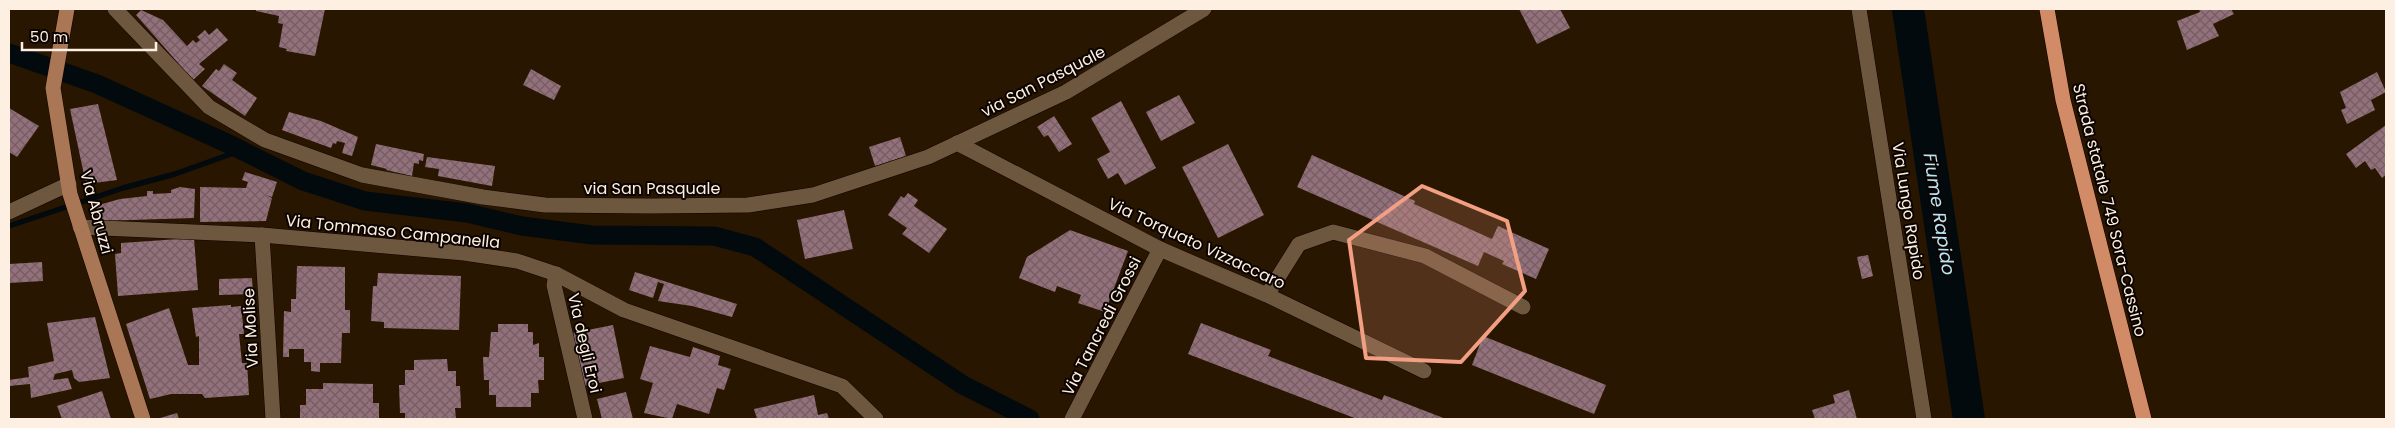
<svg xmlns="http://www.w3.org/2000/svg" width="2395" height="428" viewBox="0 0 2395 428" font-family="Poppins,sans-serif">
	<defs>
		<pattern id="building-cross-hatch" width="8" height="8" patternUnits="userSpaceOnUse" patternTransform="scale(1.25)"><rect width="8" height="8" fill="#93707b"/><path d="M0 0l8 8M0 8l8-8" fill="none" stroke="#735e62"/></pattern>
	</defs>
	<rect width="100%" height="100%" fill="#291600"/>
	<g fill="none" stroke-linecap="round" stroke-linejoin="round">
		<polyline stroke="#020a0e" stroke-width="5.5" points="9,226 123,188 175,174 242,150"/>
		<polyline stroke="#020a0e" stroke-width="19" points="9,53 97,84 231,145 303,181 365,201 467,213 522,226 592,235 714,236 755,247 963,385 1030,419"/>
		<polyline stroke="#020a0e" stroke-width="32" points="1908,9 1969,419"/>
	</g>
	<g fill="url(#building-cross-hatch)">
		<polygon points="256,9 325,9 315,56 286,51 287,49 279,47 283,24 278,23 279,16 256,11"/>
		<polygon points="1519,9 1560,9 1570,28 1537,44"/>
		<polygon points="2199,9 2231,9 2234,14 2213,24 2219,36 2187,50 2177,21 2200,12"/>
		<polygon points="141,10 163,20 187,46 193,40 196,43 200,40 197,37 205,30 209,35 217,28 228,40 199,64 205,69 193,80 136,15"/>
		<polygon points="224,64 237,73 232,80 257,98 245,116 202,86 216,69 219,71"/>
		<polygon points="531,69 561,86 554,100 523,85"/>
		<polygon points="2377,72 2386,92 2371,100 2375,110 2347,124 2341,110 2346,108 2340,92"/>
		<polygon points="1179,95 1195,123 1161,141 1146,112"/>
		<polygon points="1121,101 1156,168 1125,185 1118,173 1108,179 1097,159 1110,152 1091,118"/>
		<polygon points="98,104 117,180 86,184 70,109"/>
		<polygon points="9,108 39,126 17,157 9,152"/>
		<polygon points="289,112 321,121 358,137 352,156 342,153 345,143 337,141 336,144 333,143 331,148 282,130"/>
		<polygon points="1054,116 1072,144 1059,152 1048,135 1044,137 1037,127"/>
		<polygon points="2386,125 2386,175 2382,178 2375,168 2371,170 2365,161 2356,168 2346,154"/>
		<polygon points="900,137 906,156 875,166 869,147"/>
		<polygon points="376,144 424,154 423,161 419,160 419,164 414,163 412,176 386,170 387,169 371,165"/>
		<polygon points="1228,144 1264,215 1218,238 1182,167"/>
		<polygon points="1312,155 1415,201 1414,204 1492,239 1498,226 1549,249 1536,279 1502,264 1504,261 1484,252 1478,266 1297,187"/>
		<polygon points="427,157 495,166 492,186 438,176 439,169 425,167"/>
		<polygon points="245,172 277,182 272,197 266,195 272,198 266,221 200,222 200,187 246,188 248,182 242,180"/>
		<polygon points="180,187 195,189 194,218 98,221 95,206 120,199 147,196 147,191 153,191 153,194 171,193 171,190"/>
		<polygon points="908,193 918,200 914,206 947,229 929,253 902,234 907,228 888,215 901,196 904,198"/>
		<polygon points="844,210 853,249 805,259 797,220"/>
		<polygon points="1070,230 1128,251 1105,312 1078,303 1081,295 1057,286 1055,292 1019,278 1027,257"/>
		<polygon points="194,238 198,290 118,296 115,254 121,253 121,243"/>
		<polygon points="1868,255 1873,276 1862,279 1857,257"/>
		<polygon points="42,262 43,281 9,283 9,264"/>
		<polygon points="297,266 345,267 345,310 350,310 350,333 342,333 341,363 320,363 320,372 311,371 311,362 304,362 304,349 289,349 289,357 283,357 284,311 291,312 291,299 296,299"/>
		<polygon points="635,272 737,304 732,317 692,306 658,301 664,284 658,282 653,298 629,290"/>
		<polygon points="378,273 461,276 459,330 384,328 384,322 371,321 373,286 377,286"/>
		<polygon points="252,278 253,294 219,295 219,279"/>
		<polygon points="231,305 231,307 241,306 244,334 239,334 242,363 247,363 249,395 205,398 202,394 171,394 150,399 126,324 169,308 188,365 199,365 199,336 196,337 192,308"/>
		<polygon points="95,317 110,378 79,382 74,378 72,370 55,374 53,380 68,378 72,389 31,398 30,384 9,386 9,380 29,377 28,367 54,361 47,323"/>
		<polygon points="1201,323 1271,350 1268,356 1382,400 1384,395 1446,419 1357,419 1188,354"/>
		<polygon points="498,324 528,324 528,332 533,332 533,345 539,343 539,357 544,357 544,380 538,380 539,393 531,393 531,407 496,407 496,395 489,395 489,380 484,380 483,357 489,357 491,332 498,332"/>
		<polygon points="613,325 624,378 584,386 573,333"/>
		<polygon points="1483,336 1606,385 1594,414 1472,365"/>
		<polygon points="650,346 690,357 693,347 720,356 718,365 731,369 724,390 717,388 709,414 677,404 672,419 644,413 653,383 640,379"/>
		<polygon points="447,359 448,371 456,371 456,386 460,386 461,408 455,408 456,419 405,419 405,413 400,413 399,385 405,385 405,370 414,370 414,360"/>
		<polygon points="323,383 373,384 373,403 379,403 379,419 300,419 300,405 306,405 306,389 323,389"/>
		<polygon points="1849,390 1857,419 1815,419 1812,410 1835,403 1833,395"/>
		<polygon points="102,391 111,419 62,419 57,406"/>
		<polygon points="626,392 633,419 602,419 597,399"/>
		<polygon points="814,395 818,415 827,413 829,419 757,419 754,409"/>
		<polygon points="177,413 179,419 161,419 160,418"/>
	</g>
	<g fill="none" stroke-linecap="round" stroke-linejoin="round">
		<g stroke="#100200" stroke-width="16">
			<g id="minor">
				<polyline points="115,9 209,107 265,140 362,175 483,197 545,205 651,206 748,205 813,195 928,157 1066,92 1204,9"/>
				<polyline points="1859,9 1924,419"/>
				<polyline points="957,143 1160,249 1267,295 1424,371"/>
				<polyline points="9,212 69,184"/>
				<polyline points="80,227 262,235 464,253 517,261 556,274 624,310 842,386 876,419"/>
				<polyline points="262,235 273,419"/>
				<polyline points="556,274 554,285 585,419"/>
				<polyline points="1267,295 1299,244 1333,232 1425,256 1523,307"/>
				<polyline points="1072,419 1160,249"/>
			</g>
		</g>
		<g stroke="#100200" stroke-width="16">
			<polyline id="major" points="67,9 53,88 70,194 143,419"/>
		</g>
		<g stroke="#100200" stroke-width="16">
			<polyline id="highway" points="2047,9 2063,100 2144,419"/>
		</g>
		<use href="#minor" stroke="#6e573f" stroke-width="15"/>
		<use href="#major" stroke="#a97656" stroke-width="15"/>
		<use href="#highway" stroke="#d18b66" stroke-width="15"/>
	</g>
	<path fill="#f39f83" fill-opacity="0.2" stroke="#f39f83" stroke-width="4" stroke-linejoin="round" d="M1422,186L1507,221L1525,291L1461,362L1366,358L1349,240Z"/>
	<g text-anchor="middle" stroke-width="4" stroke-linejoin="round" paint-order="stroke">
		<g font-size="16" fill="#fdefe1" stroke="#0b0400">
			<text transform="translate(1043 81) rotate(-27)" y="6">via San Pasquale</text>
			<text x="652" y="194">via San Pasquale</text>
			<text transform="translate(2110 210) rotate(76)" y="6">Strada statale 749 Sora-Cassino</text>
			<text transform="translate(1909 211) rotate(81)" y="6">Via Lungo Rapido</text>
			<text transform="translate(97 212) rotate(75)" y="6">Via Abruzzi</text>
			<text transform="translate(393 231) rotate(6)" y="6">Via Tommaso Campanella</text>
			<text transform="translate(1197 243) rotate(25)" y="6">Via Torquato Vizzaccaro</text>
			<text transform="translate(1101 326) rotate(-63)" y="6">Via Tancredi Grossi</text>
			<text transform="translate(250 328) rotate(-93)" y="6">Via Molise</text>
			<text transform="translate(585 343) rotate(77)" y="6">Via degli Eroi</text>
		</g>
		<g font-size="18" font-style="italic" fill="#b9e6f7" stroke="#0b0400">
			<text transform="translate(1939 214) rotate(81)" y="6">Fiume Rapido</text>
		</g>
	</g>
	<rect width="2395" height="428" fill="none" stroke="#fdefe1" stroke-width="20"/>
	<path d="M22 42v8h134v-8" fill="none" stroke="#fdefe1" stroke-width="2.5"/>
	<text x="30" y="42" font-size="15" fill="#fdefe1" stroke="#0b0400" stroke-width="4" paint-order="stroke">50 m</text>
</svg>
